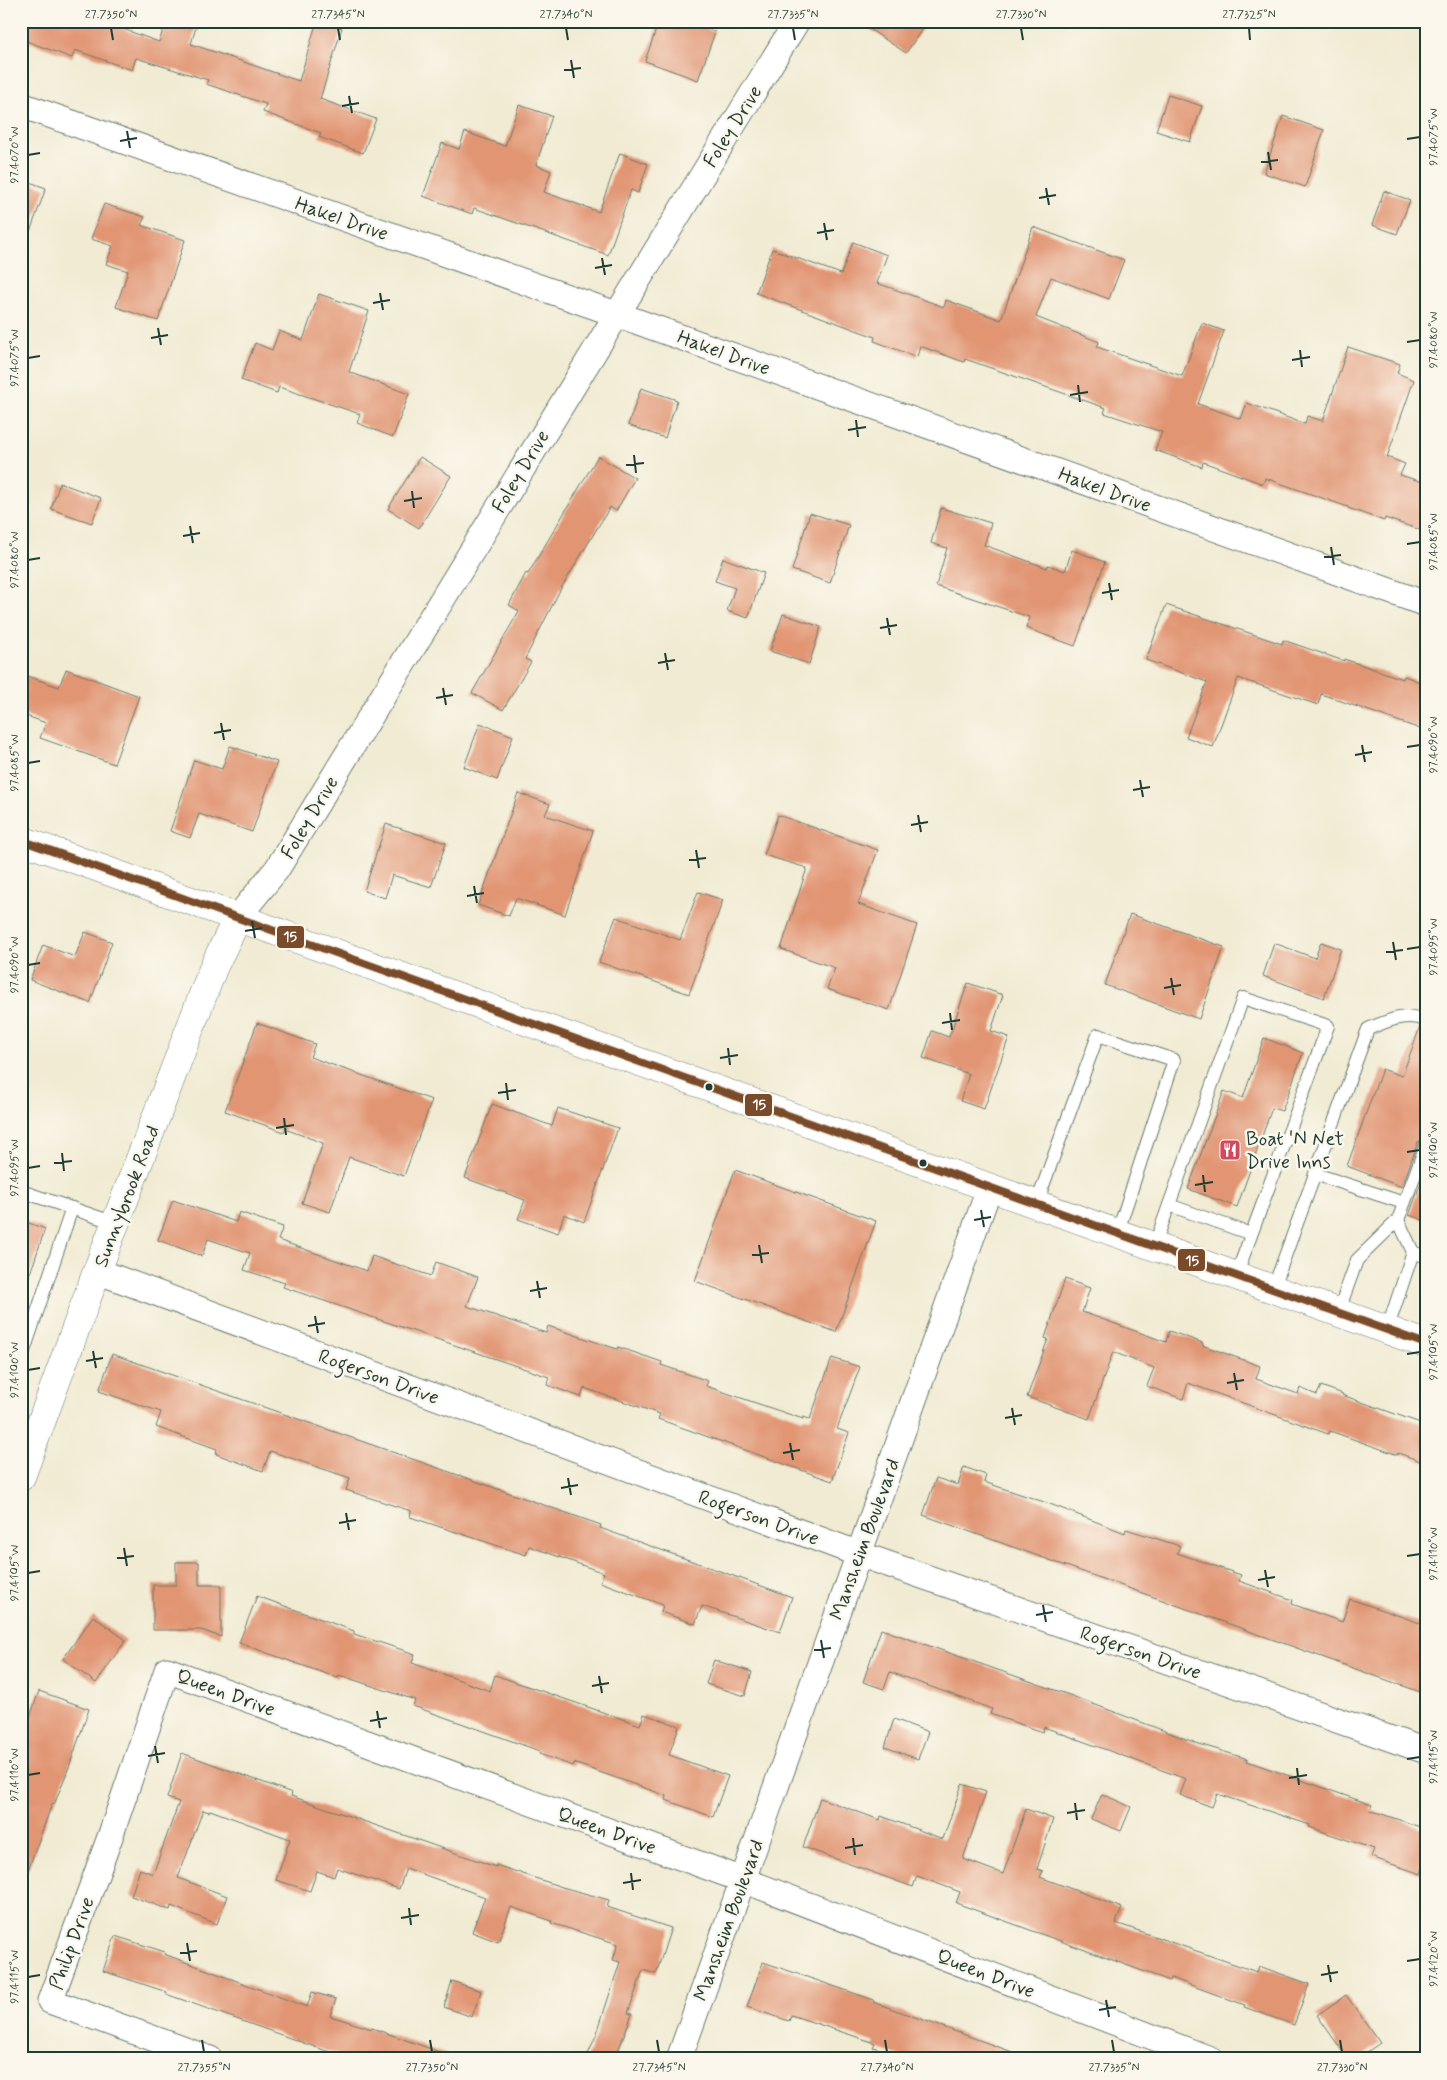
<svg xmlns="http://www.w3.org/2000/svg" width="1447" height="2080" viewBox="0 0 1447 2080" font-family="Mynerve,sans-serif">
	<rect width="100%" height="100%" fill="#fbf7ec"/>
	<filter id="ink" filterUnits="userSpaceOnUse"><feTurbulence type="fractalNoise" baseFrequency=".02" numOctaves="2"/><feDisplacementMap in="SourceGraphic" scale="10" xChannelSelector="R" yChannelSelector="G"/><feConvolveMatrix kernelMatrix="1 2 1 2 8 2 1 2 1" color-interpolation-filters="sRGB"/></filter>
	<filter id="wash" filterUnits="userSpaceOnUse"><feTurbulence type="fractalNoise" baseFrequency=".0096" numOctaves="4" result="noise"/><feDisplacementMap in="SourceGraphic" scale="20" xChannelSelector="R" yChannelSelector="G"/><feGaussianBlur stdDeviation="1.12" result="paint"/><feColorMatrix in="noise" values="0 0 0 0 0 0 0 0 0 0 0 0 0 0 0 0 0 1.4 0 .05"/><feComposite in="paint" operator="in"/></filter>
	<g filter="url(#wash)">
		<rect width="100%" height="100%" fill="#f1ebd3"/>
		<g id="blocks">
			<g fill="#e19573">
				<polygon points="24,21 101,21 159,42 166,21 198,21 191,44 299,81 317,21 320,21 342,28 320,99 376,119 363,153 319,137 321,133 263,112 266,104 206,84 208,80 136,58 132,70 75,50 72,58 21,39 21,30"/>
				<polygon points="659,21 685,21 715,32 698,80 645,61"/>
				<polygon points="857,21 909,21 922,29 906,53"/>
				<polygon points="1168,95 1202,106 1190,142 1156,131"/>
				<polygon points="519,105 552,116 536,165 551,171 544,192 599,212 620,153 648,164 638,193 631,190 608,255 474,208 472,214 423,196 442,143 459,149 465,132 505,146"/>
				<polygon points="1283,116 1324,130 1305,187 1264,173"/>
				<polygon points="21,179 46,188 24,248 21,247"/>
				<polygon points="1384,191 1410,200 1397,234 1372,225"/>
				<polygon points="104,204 145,217 141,225 185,240 158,321 116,307 128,271 106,264 113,246 91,239"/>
				<polygon points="1033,227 1124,260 1109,299 1051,277 1036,317 1099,342 1097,347 1182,376 1202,323 1224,331 1198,404 1241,419 1247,403 1305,424 1307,416 1323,421 1348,347 1400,364 1397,373 1414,380 1387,457 1405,464 1400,475 1426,483 1426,532 1385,518 1384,521 1348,508 1348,507 1265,478 1263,484 1203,462 1202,467 1155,450 1162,432 1104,413 1106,408 965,359 964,362 920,346 917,357 874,341 875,337 756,293 772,249 841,274 853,242 887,255 877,283 944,307 946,300 1001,320"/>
				<polygon points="319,294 369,311 349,372 409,394 393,437 357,423 360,414 279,387 277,393 241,380 255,343 272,350 279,331 303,340"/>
				<polygon points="641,388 677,400 665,438 628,425"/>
				<polygon points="598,456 635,478 616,511 610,507 560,590 525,659 531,662 503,710 472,693 519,611 509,605 526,573 528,574"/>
				<polygon points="420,457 451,476 419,528 388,509"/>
				<polygon points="60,483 101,498 92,523 51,509"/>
				<polygon points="941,508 991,523 984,545 1047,568 1048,565 1065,571 1072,550 1105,562 1075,646 1026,628 1029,617 936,586 947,548 931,543"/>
				<polygon points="810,513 849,525 830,583 792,570"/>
				<polygon points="723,558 764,573 748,618 727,611 735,588 715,581"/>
				<polygon points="1166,605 1282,644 1283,640 1344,661 1344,659 1403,679 1404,676 1426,684 1426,731 1321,694 1318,705 1238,678 1213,747 1186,737 1207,682 1146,660"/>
				<polygon points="783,614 821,627 809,664 770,651"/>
				<polygon points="66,669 139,696 114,764 40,738 46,723 21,714 21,674 59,687"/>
				<polygon points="480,723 513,736 497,780 464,767"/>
				<polygon points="230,746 277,762 252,832 199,814 190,838 170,831 194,760 222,769"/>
				<polygon points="518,793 550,804 545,815 593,831 565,915 516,898 509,916 478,905"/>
				<polygon points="778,815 878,850 858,904 917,925 889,1010 827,989 835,968 781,949 807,868 764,855"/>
				<polygon points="386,824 446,843 431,887 392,875 385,898 364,891"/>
				<polygon points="698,892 723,900 689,994 599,962 616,917 680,940"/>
				<polygon points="1130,914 1224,947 1199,1019 1105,985"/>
				<polygon points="85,932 112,942 90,1003 30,980 43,945 75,957"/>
				<polygon points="1321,942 1341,949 1324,998 1263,976 1274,943 1315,958"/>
				<polygon points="968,983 1003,995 991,1031 1009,1037 984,1109 960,1101 969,1074 923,1058 932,1031 949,1037"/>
				<polygon points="257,1023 315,1044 310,1057 432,1100 404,1176 349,1157 330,1212 302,1203 323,1143 285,1129 284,1132 225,1111"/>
				<polygon points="1420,1027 1426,1028 1426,1137 1418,1142 1402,1187 1347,1166 1382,1069 1402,1076"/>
				<polygon points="1264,1038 1303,1053 1282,1111 1272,1108 1237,1207 1188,1189 1224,1091 1243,1098"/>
				<polygon points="492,1104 552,1126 558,1108 618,1128 584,1222 564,1214 558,1233 518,1219 525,1200 465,1178"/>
				<polygon points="1426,1169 1426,1221 1409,1215"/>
				<polygon points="735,1170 876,1221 836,1332 695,1281"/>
				<polygon points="173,1200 236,1222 239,1212 283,1227 278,1240 367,1271 372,1256 431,1276 436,1262 478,1277 467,1306 546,1333 548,1326 617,1349 618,1347 662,1362 661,1365 708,1381 706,1386 803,1419 803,1417 810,1419 832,1358 860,1367 837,1429 849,1433 832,1481 658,1419 660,1414 584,1388 581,1397 547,1385 549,1377 283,1287 285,1283 244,1270 250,1253 208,1239 202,1256 158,1240"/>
				<polygon points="21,1220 45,1229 25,1289 21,1288"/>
				<polygon points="1065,1279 1090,1288 1082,1312 1166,1342 1169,1331 1203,1343 1202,1345 1260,1366 1256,1379 1298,1394 1300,1388 1317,1395 1321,1386 1343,1394 1342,1395 1426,1425 1426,1463 1398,1453 1398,1455 1330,1431 1328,1434 1188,1383 1183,1399 1147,1386 1154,1368 1113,1352 1089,1419 1027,1397 1048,1339 1045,1338"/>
				<polygon points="112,1354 601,1525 600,1528 792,1597 780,1632 702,1606 695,1624 661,1612 663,1605 600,1582 604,1573 529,1546 526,1555 410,1517 411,1511 346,1490 350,1478 270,1451 263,1471 216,1454 217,1449 156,1427 161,1412 99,1391"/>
				<polygon points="964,1467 986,1475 984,1482 1050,1504 1125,1533 1126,1529 1180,1546 1177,1553 1241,1575 1239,1581 1293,1600 1292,1604 1342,1622 1350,1599 1426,1625 1426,1694 923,1515 936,1478 958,1485"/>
				<polygon points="176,1562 199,1562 199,1585 221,1585 221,1637 201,1630 153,1630 153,1585 176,1585"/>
				<polygon points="257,1596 354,1631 354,1634 415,1654 412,1663 490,1691 495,1675 640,1725 644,1714 679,1726 669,1755 728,1776 713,1817 666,1800 667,1796 574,1763 573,1766 539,1754 540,1751 413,1706 415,1700 339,1675 338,1678 239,1643"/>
				<polygon points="93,1616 126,1640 96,1683 63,1659"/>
				<polygon points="881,1629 1072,1696 1199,1744 1248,1759 1247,1761 1372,1805 1370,1810 1426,1829 1426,1859 1421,1874 1371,1857 1374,1849 1309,1827 1310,1825 1217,1794 1212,1807 1180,1795 1186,1779 1044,1727 1043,1732 990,1714 992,1709 890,1672 884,1689 863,1682"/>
				<polygon points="714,1660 752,1672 745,1696 706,1684"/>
				<polygon points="39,1691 89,1709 69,1767 54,1805 52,1804 24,1881 21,1880 21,1743"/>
				<polygon points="894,1719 928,1732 918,1759 885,1747"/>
				<polygon points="182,1753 292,1793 291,1796 496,1867 496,1865 562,1887 609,1900 607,1907 671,1928 656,1974 643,1970 628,2013 632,2014 615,2059 586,2059 597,2033 620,1962 613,1960 618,1944 551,1923 552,1921 511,1907 498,1942 472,1932 485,1897 406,1868 399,1889 337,1868 334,1877 317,1871 310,1891 276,1880 290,1839 210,1810 209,1812 203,1810 178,1878 227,1896 217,1924 171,1906 170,1910 131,1896 140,1869 153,1874 179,1802 167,1798"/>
				<polygon points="962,1784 986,1792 963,1859 1003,1874 1026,1809 1053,1819 1037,1869 1043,1871 1040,1877 1122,1908 1116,1923 1257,1972 1259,1966 1309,1984 1294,2025 1244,2007 1245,2005 1171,1978 1170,1981 956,1903 960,1892 917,1876 913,1887 803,1847 820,1798 880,1820 881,1816 943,1839"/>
				<polygon points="1102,1794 1131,1807 1121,1831 1091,1819"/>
				<polygon points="115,1936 165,1952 164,1954 307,2007 312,1992 336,1999 330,2016 372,2029 372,2028 451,2056 450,2059 349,2059 166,1994 167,1992 103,1971"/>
				<polygon points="763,1962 874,2000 873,2002 1021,2055 1021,2059 909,2059 873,2047 875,2043 791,2015 789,2021 747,2007"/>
				<polygon points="452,1981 481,1991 472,2017 444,2007"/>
				<polygon points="1346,1995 1380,2043 1357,2059 1348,2059 1317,2015"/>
			</g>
		</g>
	</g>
	<g filter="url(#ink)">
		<use href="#blocks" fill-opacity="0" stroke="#687a6c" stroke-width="1"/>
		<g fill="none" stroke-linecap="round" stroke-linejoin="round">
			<g stroke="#687a6c" stroke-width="14">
				<g id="service">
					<polyline points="1315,1174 1404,1203"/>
					<polyline points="21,1191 115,1223"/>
					<polyline points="1036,1205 1098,1035 1174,1060 1117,1234"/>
					<polyline points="1169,1205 1251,1234"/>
					<polyline points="1398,1220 1413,1252 1426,1257"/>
					<polyline points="1154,1247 1243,998 1328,1026 1236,1276"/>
					<path d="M1273,1289L1368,1029C1387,1021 1405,1012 1426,1020"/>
					<polyline points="1338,1313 1357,1260 1398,1220 1426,1145"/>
					<polyline points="1387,1330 1413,1252"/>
					<polyline points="21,1360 72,1208"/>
				</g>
			</g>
			<g stroke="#687a6c" stroke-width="27">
				<g id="minor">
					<polyline points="21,105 616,314 1426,604"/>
					<polyline points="238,917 277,869 797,21"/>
					<polyline points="97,1271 859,1554 1426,1751"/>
					<polyline points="210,2059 50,2001 110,1837 167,1670 743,1880 1210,2059"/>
					<polyline points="679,2059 989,1189"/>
				</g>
			</g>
			<g stroke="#687a6c" stroke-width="29">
				<polyline id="tertiary" points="21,1477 97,1271 214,966 238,917"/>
			</g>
			<g stroke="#687a6c" stroke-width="29">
				<polyline id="secondary" points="21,840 1426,1344"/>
			</g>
			<use href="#service" stroke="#fff" stroke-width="12"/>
			<use href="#minor" stroke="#fff" stroke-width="25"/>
			<use href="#tertiary" stroke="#fff" stroke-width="28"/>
			<use href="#secondary" stroke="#fff" stroke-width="28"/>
			<g stroke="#fbf7ec" stroke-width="11">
				<polyline id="bus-1" points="21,840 1426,1344"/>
			</g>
			<use href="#bus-1" stroke="#7a4b2a" stroke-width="8"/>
		</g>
	</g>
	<path fill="none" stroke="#1f3d34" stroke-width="2" d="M111,28L113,40M338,28L340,40M566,28L568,40M793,28L795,40M1021,28L1023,40M1249,28L1250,40M571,60L574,78M564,70L581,68M349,96L352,113M342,106L359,103M127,131L130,148M1407,139L1420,137M120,141L137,138M1268,152L1271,170M28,155L40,153M1261,162L1278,160M1046,188L1049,205M1039,198L1056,195M824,223L827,240M817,233L834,230M602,258L605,275M595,268L612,265M380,293L383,310M373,303L390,300M158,328L161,345M151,338L168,335M1407,342L1420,340M1300,350L1302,367M28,358L40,356M1292,360L1310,357M1078,385L1080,402M1070,395L1088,392M856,420L858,437M848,430L866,427M634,455L636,473M626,465L644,463M412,491L414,508M404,501L422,498M190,526L193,543M183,536L200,533M1407,544L1420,542M1331,547L1334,565M1324,557L1341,555M28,560L40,558M1109,583L1112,600M1102,593L1119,590M887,618L890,635M880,628L897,625M665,653L668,670M658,663L675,660M443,688L446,705M436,698L453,695M221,723L224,740M214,733L231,730M1362,745L1365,762M1407,747L1420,745M1355,755L1372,752M28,763L40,761M1140,780L1143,797M1133,790L1150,787M918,815L921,832M911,825L928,822M696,850L699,868M689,860L706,858M474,886L477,903M467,896L484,893M252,921L255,938M245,931L262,928M1393,942L1396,960M1407,949L1420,947M1386,952L1403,950M28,965L40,963M1171,978L1174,995M1164,988L1181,985M950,1013L952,1030M942,1023L960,1020M728,1048L730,1065M720,1058L738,1055M506,1083L508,1100M498,1093L516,1090M284,1118L286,1135M276,1128L294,1125M1407,1152L1420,1150M62,1153L64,1171M54,1163L72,1161M28,1168L40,1166M1203,1175L1205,1192M1195,1185L1213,1182M981,1210L984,1227M974,1220L991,1217M759,1245L762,1263M752,1255L769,1253M537,1281L540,1298M530,1291L547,1288M315,1316L318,1333M308,1326L325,1323M93,1351L96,1368M1407,1354L1420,1352M86,1361L103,1358M28,1370L40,1368M1234,1373L1237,1390M1227,1383L1244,1380M1012,1408L1015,1425M1005,1418L1022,1415M790,1443L793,1460M783,1453L800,1450M568,1478L571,1495M561,1488L578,1485M346,1513L349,1530M339,1523L356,1520M124,1548L127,1566M1407,1556L1420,1554M117,1558L134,1556M1265,1570L1268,1587M28,1573L40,1571M1258,1580L1275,1577M1043,1605L1046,1622M1036,1615L1053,1612M821,1640L824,1658M814,1650L831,1648M599,1676L602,1693M592,1686L609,1683M377,1711L380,1728M370,1721L387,1718M155,1746L158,1763M148,1756L165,1753M1407,1759L1420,1757M1297,1768L1299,1785M28,1775L40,1773M1289,1778L1307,1775M1075,1803L1077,1820M1067,1813L1085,1810M853,1838L855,1855M845,1848L863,1845M631,1873L633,1890M623,1883L641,1880M409,1908L411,1925M401,1918L419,1915M187,1943L190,1961M180,1953L197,1951M1407,1961L1420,1959M1328,1965L1331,1982M1321,1975L1338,1972M28,1977L40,1975M1106,2000L1109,2017M1099,2010L1116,2007M202,2040L204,2052M430,2040L432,2052M657,2040L659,2052M885,2040L887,2052M1112,2040L1114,2052M1340,2040L1342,2052"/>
	<defs>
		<g id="restaurant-square" transform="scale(1.125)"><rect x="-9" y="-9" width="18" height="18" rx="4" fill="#d1495b" stroke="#fbf7ec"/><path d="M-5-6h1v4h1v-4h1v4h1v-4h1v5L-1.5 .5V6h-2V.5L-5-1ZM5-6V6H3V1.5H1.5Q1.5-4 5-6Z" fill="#fff"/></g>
	</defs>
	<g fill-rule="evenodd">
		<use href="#restaurant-square" x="1230" y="1150"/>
	</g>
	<g fill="#1f3d34" stroke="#fbf7ec" stroke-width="2">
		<circle cx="709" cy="1087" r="4.5"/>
		<circle cx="923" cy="1163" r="4.5"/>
	</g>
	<g text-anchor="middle" stroke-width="5" stroke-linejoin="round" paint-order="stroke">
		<g font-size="20" fill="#1f3d34" stroke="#fbf7ec">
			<text transform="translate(732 126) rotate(-58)" y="7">Foley Drive</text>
			<text transform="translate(342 218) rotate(19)" y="7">Hakel Drive</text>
			<text transform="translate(724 352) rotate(20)" y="7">Hakel Drive</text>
			<text transform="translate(520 471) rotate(-59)" y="7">Foley Drive</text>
			<text transform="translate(1105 489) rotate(20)" y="7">Hakel Drive</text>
			<text transform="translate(309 817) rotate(-59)" y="7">Foley Drive</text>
			<text transform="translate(126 1196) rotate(-69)" y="7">Sunnybrook Road</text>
			<text transform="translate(379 1376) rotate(20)" y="7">Rogerson Drive</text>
			<text transform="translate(759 1517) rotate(20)" y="7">Rogerson Drive</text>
			<text transform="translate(864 1539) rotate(-70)" y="7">Mansheim Boulevard</text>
			<text transform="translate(1141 1652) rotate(19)" y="7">Rogerson Drive</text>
			<text transform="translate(226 1692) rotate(20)" y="7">Queen Drive</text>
			<text transform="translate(607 1830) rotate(20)" y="7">Queen Drive</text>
			<text transform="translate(728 1920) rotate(-70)" y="7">Mansheim Boulevard</text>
			<text transform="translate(71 1943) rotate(-70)" y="7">Philip Drive</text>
			<text transform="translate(986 1973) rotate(21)" y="7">Queen Drive</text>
		</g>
		<g font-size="20" fill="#1f3d34" stroke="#fbf7ec" text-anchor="start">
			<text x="1246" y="1145">Boat 'N Net<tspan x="1246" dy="23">Drive Inns</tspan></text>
		</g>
	</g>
	<g stroke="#fbf7ec" stroke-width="2">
		<rect x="276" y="925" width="29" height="24" rx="5" fill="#7a4b2a"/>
		<rect x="744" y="1093" width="29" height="24" rx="5" fill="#7a4b2a"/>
		<rect x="1177" y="1248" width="29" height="24" rx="5" fill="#7a4b2a"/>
	</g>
	<g font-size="14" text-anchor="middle" font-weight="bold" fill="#fff">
		<text x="290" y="941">15</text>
		<text x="759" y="1109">15</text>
		<text x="1192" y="1265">15</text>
	</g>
	<rect width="1447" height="2080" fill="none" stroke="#fbf7ec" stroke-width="55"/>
	<rect x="28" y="28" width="1392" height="2024" fill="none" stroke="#1f3d34" stroke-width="2"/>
	<g font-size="12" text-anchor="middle" fill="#1f3d34">
		<text x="111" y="18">27.7350°N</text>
		<text x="338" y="18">27.7345°N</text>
		<text x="566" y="18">27.7340°N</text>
		<text x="793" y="18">27.7335°N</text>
		<text x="1021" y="18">27.7330°N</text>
		<text x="1249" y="18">27.7325°N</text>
		<text transform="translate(1433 137) rotate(-90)" y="4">97.4075°W</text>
		<text transform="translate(14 155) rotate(-90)" y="4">97.4070°W</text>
		<text transform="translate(1433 340) rotate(-90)" y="4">97.4080°W</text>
		<text transform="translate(14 358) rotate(-90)" y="4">97.4075°W</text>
		<text transform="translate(1433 542) rotate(-90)" y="4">97.4085°W</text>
		<text transform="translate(14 560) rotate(-90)" y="4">97.4080°W</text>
		<text transform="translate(1433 745) rotate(-90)" y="4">97.4090°W</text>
		<text transform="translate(14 763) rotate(-90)" y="4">97.4085°W</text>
		<text transform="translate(1433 947) rotate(-90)" y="4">97.4095°W</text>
		<text transform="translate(14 965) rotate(-90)" y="4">97.4090°W</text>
		<text transform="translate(1433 1150) rotate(-90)" y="4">97.4100°W</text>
		<text transform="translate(14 1168) rotate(-90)" y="4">97.4095°W</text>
		<text transform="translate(1433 1352) rotate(-90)" y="4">97.4105°W</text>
		<text transform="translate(14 1370) rotate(-90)" y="4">97.4100°W</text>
		<text transform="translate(1433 1554) rotate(-90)" y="4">97.4110°W</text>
		<text transform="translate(14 1573) rotate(-90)" y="4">97.4105°W</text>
		<text transform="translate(1433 1757) rotate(-90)" y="4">97.4115°W</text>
		<text transform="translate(14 1775) rotate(-90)" y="4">97.4110°W</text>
		<text transform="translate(1433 1959) rotate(-90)" y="4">97.4120°W</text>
		<text transform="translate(14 1977) rotate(-90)" y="4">97.4115°W</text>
		<text x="204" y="2071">27.7355°N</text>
		<text x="432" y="2071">27.7350°N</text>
		<text x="659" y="2071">27.7345°N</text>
		<text x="887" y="2071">27.7340°N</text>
		<text x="1114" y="2071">27.7335°N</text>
		<text x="1342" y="2071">27.7330°N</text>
	</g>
</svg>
